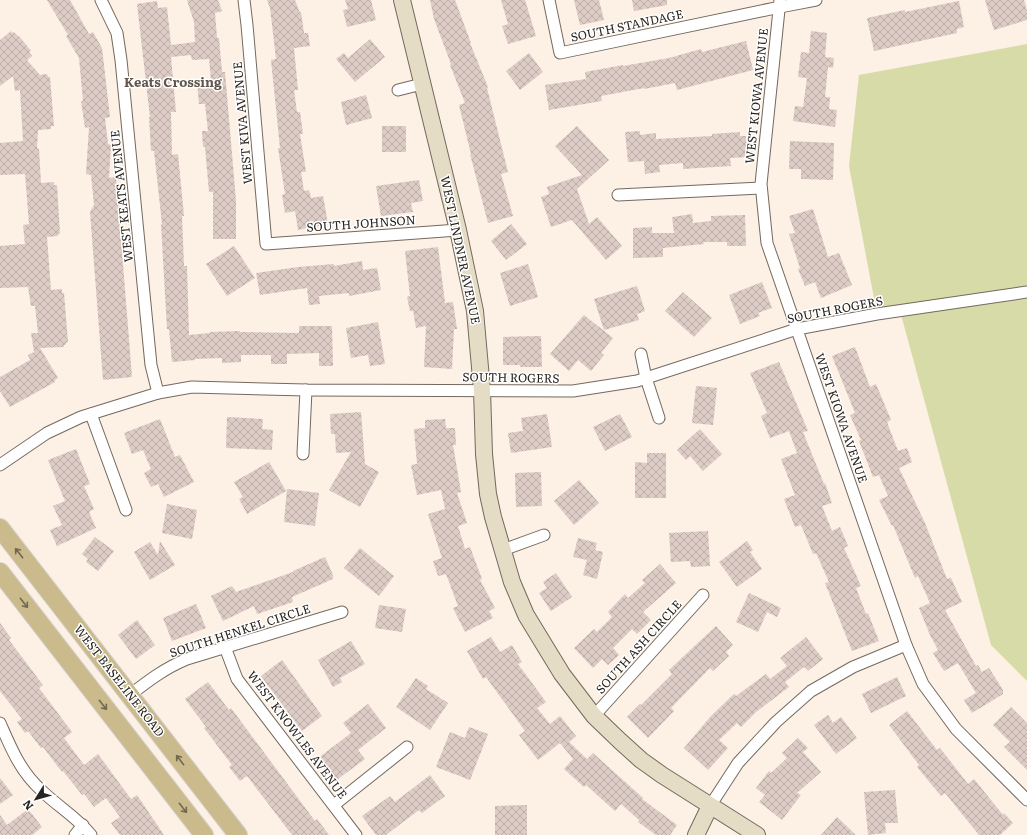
<svg xmlns="http://www.w3.org/2000/svg" width="1027" height="835" viewBox="0 0 1027 835" font-family="Literata,serif">
	<defs>
		<pattern id="building-cross-hatch" width="8" height="8" patternUnits="userSpaceOnUse"><rect width="8" height="8" fill="#ddcbc6"/><path d="M0 0l8 8M0 8l8-8" fill="none" stroke="#beaeaa"/></pattern>
	</defs>
	<rect width="100%" height="100%" fill="#fdf0e4"/>
	<polygon fill="#d7dba8" points="1027,44 1027,681 991,645 900,311 877,314 849,166 859,75"/>
	<g fill="url(#building-cross-hatch)">
		<polygon points="47,0 70,0 89,34 93,32 102,48 110,117 105,118 108,144 111,145 109,178 116,177 132,377 103,380 90,212 94,205 91,175 86,174 89,127 85,128 81,101 83,101 79,58 66,36 68,35"/>
		<polygon points="187,0 218,0 222,11 215,13 217,38 219,38 222,72 225,72 236,201 236,239 213,239 213,192 209,192 205,147 203,147 202,131 208,131 205,104 199,104 197,82 211,80 209,59 192,60 191,55 171,57 176,112 171,112 172,155 178,154 184,216 182,216 184,266 187,266 189,335 210,333 210,332 240,331 240,332 299,333 299,326 332,326 333,366 319,366 319,353 287,354 287,364 271,364 271,355 241,355 241,362 222,363 222,358 195,359 195,360 172,362 169,329 167,329 161,224 162,224 154,151 151,151 149,117 150,117 137,4 157,1 158,8 167,7 171,45 195,42 194,22"/>
		<polygon points="267,0 295,0 300,13 301,12 304,33 308,33 310,46 294,48 298,90 294,90 297,112 300,112 303,134 300,134 306,172 301,172 304,191 309,190 311,198 323,196 328,224 298,230 295,211 285,213 282,195 285,194 278,148 280,148 271,60 276,59 270,8"/>
		<polygon points="345,0 371,0 376,20 347,27 343,10 348,9"/>
		<polygon points="430,0 455,0 471,43 470,43 488,87 487,88 508,172 501,174 513,216 488,223 470,154 471,154 459,105 465,103 450,65 451,64 434,19"/>
		<polygon points="501,0 525,0 536,36 508,44 502,26 508,24"/>
		<polygon points="574,0 599,0 604,20 580,25"/>
		<polygon points="632,0 667,0 667,5 634,11"/>
		<polygon points="985,0 1024,0 1027,11 1027,20 994,30"/>
		<polygon points="959,1 964,27 957,29 957,33 874,51 867,18 905,10 905,12"/>
		<polygon points="11,31 12,33 14,32 18,36 19,36 31,51 29,52 32,56 27,60 40,75 47,74 48,77 50,77 54,126 51,126 51,129 38,130 37,148 39,149 41,183 54,182 54,185 57,185 60,234 58,234 58,236 47,237 51,290 62,289 62,293 64,293 68,342 66,343 66,344 64,345 64,347 40,348 58,378 55,380 55,382 10,407 0,391 0,377 30,360 28,355 34,352 31,333 38,333 35,306 31,306 28,287 0,288 0,246 25,244 23,225 29,224 25,174 0,175 0,143 23,141 20,90 15,91 13,76 0,86 0,40"/>
		<polygon points="811,31 827,33 825,57 834,58 833,68 828,67 825,97 830,97 829,109 837,110 835,127 793,121 795,106 803,107 807,78 798,77 801,52 809,53"/>
		<polygon points="370,39 385,57 355,82 336,59 344,53 348,58"/>
		<polygon points="746,41 753,70 677,90 675,83 644,89 644,88 601,96 602,101 549,110 545,85 586,79 585,72 623,65 623,66 669,58 701,49 702,52"/>
		<polygon points="529,53 543,72 520,90 506,71"/>
		<polygon points="366,95 372,118 346,125 341,102"/>
		<rect x="382" y="126" width="24" height="26"/>
		<polygon points="577,126 609,160 577,189 589,224 597,217 622,246 606,260 572,220 551,227 541,197 549,194 547,187 582,175 555,146"/>
		<polygon points="640,131 640,135 656,133 656,139 712,136 712,134 740,132 740,136 746,136 747,157 730,158 731,166 683,169 683,163 659,165 660,172 645,174 644,161 628,162 625,132"/>
		<polygon points="790,141 834,143 833,180 801,179 801,169 789,169"/>
		<polygon points="419,180 423,201 411,203 413,212 381,216 376,186"/>
		<polygon points="813,209 828,257 839,253 852,285 821,298 815,282 805,286 798,269 800,268 789,234 795,233 789,216"/>
		<polygon points="692,214 693,223 711,221 711,216 745,215 746,246 727,246 727,242 703,242 704,244 663,248 663,257 633,258 633,228 652,227 652,233 674,233 672,217"/>
		<polygon points="511,224 527,244 506,260 491,241"/>
		<polygon points="234,246 255,278 227,296 206,264"/>
		<polygon points="438,247 445,303 453,302 457,329 454,329 452,369 424,367 426,326 416,328 413,311 410,311 407,297 410,296 405,251"/>
		<polygon points="362,261 363,270 377,268 381,290 349,296 349,293 319,296 320,304 309,305 307,288 260,295 256,273 298,267 334,264 334,266"/>
		<polygon points="528,264 538,297 510,306 500,273"/>
		<polygon points="762,282 772,308 758,313 760,316 740,324 729,295"/>
		<polygon points="637,286 645,311 637,314 639,320 604,330 594,299"/>
		<polygon points="683,292 712,318 694,337 665,311"/>
		<polygon points="584,315 613,338 601,353 604,355 591,371 578,360 569,371 550,354"/>
		<polygon points="378,322 385,364 370,366 368,355 351,358 346,328"/>
		<polygon points="541,336 542,367 520,367 520,365 503,365 503,337"/>
		<polygon points="855,347 870,387 876,384 891,420 887,422 898,451 907,448 912,462 899,468 925,523 947,579 951,578 962,602 945,610 976,666 978,665 982,672 989,668 1003,690 1003,694 972,713 964,700 976,693 958,663 944,671 933,653 938,650 930,635 919,608 930,603 918,576 915,578 893,525 892,526 879,500 888,496 879,475 873,477 859,441 861,440 850,415 855,413 832,356"/>
		<polygon points="779,362 808,431 803,432 824,484 825,483 832,503 822,506 832,531 840,527 848,546 844,548 861,586 856,588 866,614 868,613 879,641 852,651 825,583 829,582 816,553 813,554 801,525 795,527 784,499 795,495 781,459 797,453 789,431 770,438 761,416 767,413 750,373"/>
		<polygon points="696,386 717,388 713,425 692,423"/>
		<polygon points="361,412 365,464 379,472 360,507 329,490 351,452 336,453 335,434 331,434 330,414"/>
		<polygon points="547,414 552,447 511,453 508,433 523,431 521,418"/>
		<polygon points="620,414 632,437 605,451 593,427"/>
		<polygon points="227,417 263,419 262,429 273,430 272,450 226,448"/>
		<polygon points="160,419 175,457 180,455 194,482 164,497 158,484 151,487 144,473 151,469 143,450 132,454 124,433"/>
		<polygon points="445,419 446,428 455,428 456,445 453,445 461,492 457,493 467,523 458,526 465,549 470,547 482,579 480,580 495,608 489,611 493,618 465,632 453,608 458,606 446,574 438,576 433,561 442,558 428,514 445,509 441,490 417,495 411,465 417,464 414,429 425,428 425,420"/>
		<polygon points="700,429 722,454 703,471 690,456 686,460 677,450"/>
		<polygon points="76,449 90,484 84,486 94,509 89,512 96,528 57,546 50,530 62,525 53,506 65,501 48,460"/>
		<polygon points="647,453 666,453 666,498 635,498 635,462 647,463"/>
		<polygon points="269,462 286,491 247,514 239,499 243,497 234,482"/>
		<polygon points="541,472 542,506 516,507 515,473"/>
		<polygon points="579,480 599,503 574,525 554,501"/>
		<polygon points="287,489 319,493 315,526 284,522"/>
		<polygon points="167,504 197,510 192,539 162,533"/>
		<polygon points="708,531 710,566 691,567 690,561 671,562 669,533"/>
		<polygon points="95,537 114,551 98,571 86,562 88,559 82,554"/>
		<polygon points="578,538 597,543 595,550 603,552 597,579 583,575 587,560 573,557"/>
		<polygon points="160,541 175,565 150,580 134,552 150,542 158,555"/>
		<polygon points="747,541 753,550 750,552 762,569 737,587 719,562"/>
		<polygon points="360,548 394,576 379,596 344,568"/>
		<polygon points="325,557 333,575 333,579 292,597 293,602 257,614 254,606 223,621 211,596 232,586 236,592 293,572 293,571"/>
		<polygon points="660,564 676,583 643,612 651,620 637,634 632,629 613,648 619,655 608,665 602,659 593,668 574,648 594,629 597,632 612,617 608,612 625,594 628,598 645,583 642,580"/>
		<polygon points="556,573 572,597 551,611 539,593 547,588 543,582"/>
		<polygon points="749,593 781,608 777,617 767,612 758,632 736,622"/>
		<polygon points="196,604 206,628 172,641 163,618"/>
		<polygon points="379,605 406,609 402,632 375,628"/>
		<polygon points="137,620 155,645 136,659 118,635"/>
		<polygon points="0,623 11,638 9,640 43,685 39,688 72,732 64,738 84,765 98,754 131,799 137,795 164,835 120,835 111,823 120,817 106,798 94,807 84,794 82,795 63,771 62,772 43,747 41,748 28,731 25,733 17,722 22,719 0,691"/>
		<polygon points="716,626 733,645 726,652 729,656 713,671 710,668 671,708 674,711 648,738 627,717 640,704 641,705 672,674 669,670"/>
		<polygon points="491,637 500,652 512,645 522,662 518,664 546,702 537,708 550,724 560,716 576,736 569,742 587,759 593,753 643,798 642,799 677,825 670,835 656,835 638,822 639,820 621,804 615,811 586,785 584,787 564,769 573,759 560,743 538,760 519,735 525,731 486,677 483,679 467,651"/>
		<polygon points="806,637 823,659 808,671 804,667 785,682 789,687 756,712 741,727 737,723 719,740 728,748 708,770 684,748 711,716 734,694 736,696 766,674 770,679 787,666 780,658"/>
		<polygon points="351,641 365,664 340,678 342,682 333,687 318,660"/>
		<polygon points="282,660 322,716 302,731 261,676"/>
		<polygon points="897,677 906,696 871,713 862,694"/>
		<polygon points="416,678 428,686 426,689 448,703 430,730 396,707"/>
		<polygon points="208,682 229,710 231,708 315,821 317,819 329,835 292,835 247,776 240,781 229,767 232,765 204,728 206,727 185,699"/>
		<polygon points="368,704 386,728 358,750 365,759 334,782 317,759 351,733 343,723"/>
		<polygon points="1011,707 1027,723 1027,770 1004,747 1010,742 993,725"/>
		<polygon points="907,711 937,750 940,748 968,784 974,779 1003,815 1004,813 1013,823 1000,835 979,835 945,793 941,796 917,767 919,765 889,725"/>
		<polygon points="828,715 833,723 841,717 857,738 836,754 814,725"/>
		<polygon points="469,727 488,734 470,780 436,767 450,732 465,738"/>
		<polygon points="798,738 808,748 803,752 821,772 797,793 801,795 782,820 759,802 765,795 756,788 769,771 771,773 787,758 782,753"/>
		<polygon points="430,775 445,796 422,813 419,810 386,835 376,835 362,816 390,796 395,802"/>
		<polygon points="0,778 13,795 0,804"/>
		<polygon points="895,790 898,823 885,823 886,833 868,835 864,792"/>
		<polygon points="527,805 527,835 495,835 495,806"/>
		<polygon points="28,809 42,827 32,835 0,835 0,815 7,825"/>
		<polygon points="837,817 856,835 821,835"/>
	</g>
	<g fill="none" stroke-linecap="round" stroke-linejoin="round">
		<g stroke="#74695f" stroke-width="13">
			<g id="street">
				<polyline points="101,0 117,33 121,60 151,365 158,393"/>
				<polyline points="244,0 247,25 266,244 458,230"/>
				<polyline points="549,0 560,53 780,7 816,0"/>
				<polyline points="780,0 761,184 767,243 906,645 923,684 956,729 1027,800"/>
				<polyline points="398,90 422,84"/>
				<polyline points="618,195 761,188"/>
				<polyline points="641,354 646,378 659,418"/>
				<polyline points="91,414 126,510"/>
				<polyline points="303,454 306,390"/>
				<polyline points="0,465 47,433 81,417 158,393 192,387 306,390 573,391 637,381 797,329 877,314 1027,292"/>
				<polyline points="503,550 544,535"/>
				<polyline points="225,647 237,679 356,835"/>
				<path d="M130,695C148,681 165,668 187,659L342,612"/>
				<polyline points="594,716 703,595"/>
				<path d="M0,723C11,748 20,771 41,790C57,806 77,817 91,835"/>
				<polyline points="334,805 407,747"/>
				<polyline points="710,806 738,763 776,722 811,691 853,667 906,645"/>
				<polyline points="75,835 83,825"/>
			</g>
		</g>
		<g stroke="#74695f" stroke-width="18">
			<g id="secondary">
				<polyline points="402,0 458,230 475,311 482,390 484,454 488,494 493,517 512,582 526,615 562,674 594,716 620,741 641,760 662,775 757,835"/>
				<polyline points="696,835 710,806"/>
			</g>
		</g>
		<g stroke="#d4d3d2" stroke-width="20">
			<g id="primary">
				<polyline points="0,528 238,835"/>
				<polyline points="0,572 204,835"/>
			</g>
		</g>
		<use href="#street" stroke="#fff" stroke-width="11"/>
		<use href="#secondary" stroke="#e5dcc5" stroke-width="16"/>
		<use href="#primary" stroke="#cbba8b" stroke-width="18"/>
	</g>
	<defs><path id="oneway-shaft" d="M-6 0H5M1.5-3L5.5 0L1.5 3" fill="none" stroke-width="1.6" stroke-linecap="round" stroke-linejoin="round"/></defs>
	<g stroke="#716850">
		<use href="#oneway-shaft" transform="translate(19 553) rotate(-128)"/>
		<use href="#oneway-shaft" transform="translate(24 603) rotate(52)"/>
		<use href="#oneway-shaft" transform="translate(103 705) rotate(52)"/>
		<use href="#oneway-shaft" transform="translate(180 760) rotate(-128)"/>
		<use href="#oneway-shaft" transform="translate(183 808) rotate(52)"/>
	</g>
	<g text-anchor="middle" stroke-width="3" stroke-linejoin="round" paint-order="stroke">
		<g font-size="12" fill="#28241f" stroke="#fff">
			<text transform="translate(627 26) rotate(-12)" y="4">SOUTH STANDAGE</text>
			<text transform="translate(757 96) rotate(-84)" y="4">WEST KIOWA AVENUE</text>
			<text transform="translate(243 123) rotate(-95)" y="4">WEST KIVA AVENUE</text>
			<text transform="translate(122 196) rotate(-96)" y="4">WEST KEATS AVENUE</text>
			<text transform="translate(361 224) rotate(-4)" y="4">SOUTH JOHNSON</text>
			<text transform="translate(460 250) rotate(78)" y="4">WEST LINDNER AVENUE</text>
			<text transform="translate(835 310) rotate(-11)" y="4">SOUTH ROGERS</text>
			<text transform="translate(511 378) rotate(1)" y="4">SOUTH ROGERS</text>
			<text transform="translate(841 418) rotate(71)" y="4">WEST KIOWA AVENUE</text>
			<text transform="translate(240 631) rotate(-18)" y="4">SOUTH HENKEL CIRCLE</text>
			<text transform="translate(639 647) rotate(-48)" y="4">SOUTH ASH CIRCLE</text>
			<text transform="translate(119 681) rotate(52)" y="4">WEST BASELINE ROAD</text>
			<text transform="translate(297 735) rotate(53)" y="4">WEST KNOWLES AVENUE</text>
		</g>
		<g font-size="13" font-weight="bold" fill="#61564c" stroke="#fff">
			<text x="173" y="87">Keats Crossing</text>
		</g>
	</g>
	<g transform="translate(36 799) rotate(233)" stroke="#ffffff" stroke-width="3" paint-order="stroke">
	<path d="M0-3L7 15L0 10L-7 15Z" fill="#28241f"/>
	<text y="-6" font-size="11" font-weight="bold" text-anchor="middle" fill="#28241f">N</text>
	</g>
</svg>
